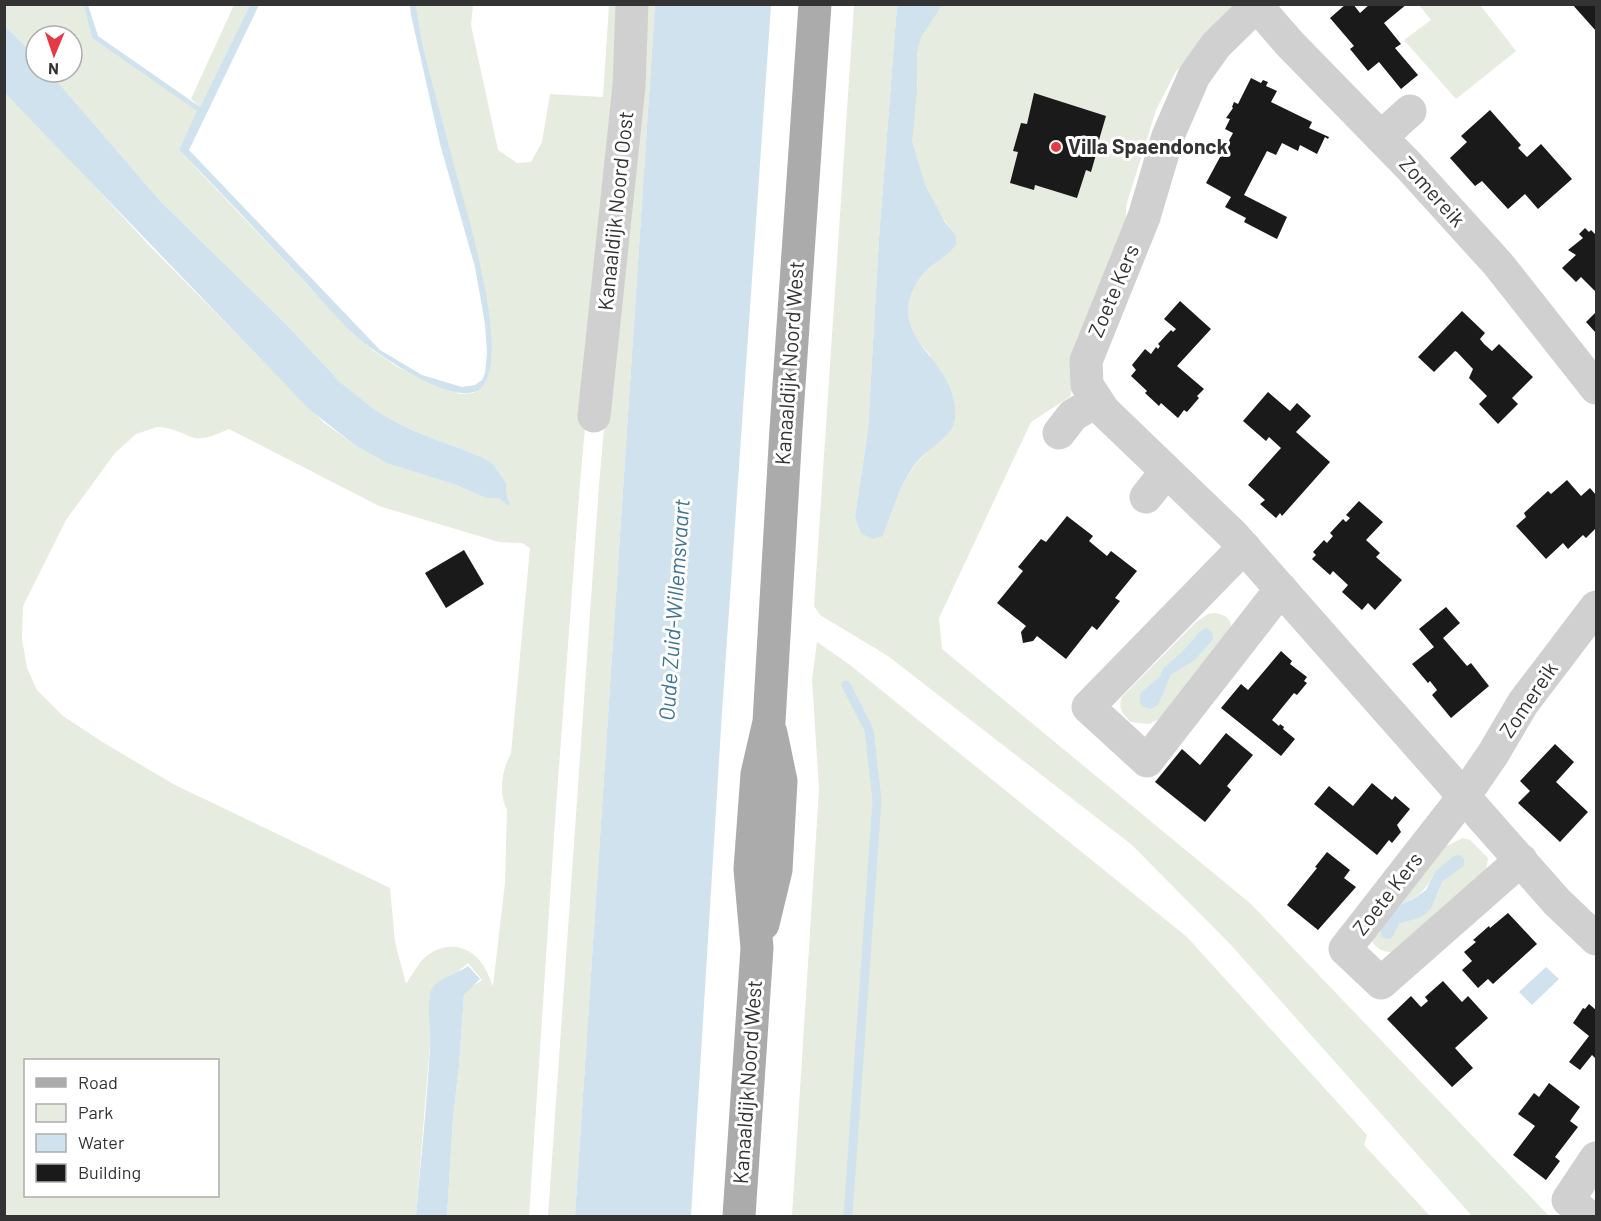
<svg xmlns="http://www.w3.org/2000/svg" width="1601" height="1221" viewBox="0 0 1601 1221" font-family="Barlow,sans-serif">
	<rect width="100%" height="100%" fill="#fff"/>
	<g fill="#e6ecdf" fill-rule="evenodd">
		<path d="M4,5H85L92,38L198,111L179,150L357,337L374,351L396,366L422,379L460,394L474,393L488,376L490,361L491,339L483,278L422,42L416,5H473L471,25L498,150L517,163L531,162L542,142L550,94L603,97L609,5H623L580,483L555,821L529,1216H447L453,1119L459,1066L464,995C468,987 476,985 482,980L468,963L429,997L430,1043L416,1216H5V93L50,138L147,243L323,422L356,446L389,464L456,485L486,498H499L509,501L507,496L506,482L491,462L479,456L414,431L394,421L375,410L340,382L287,325L161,202L49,72H72V36H36V57L5,26ZM157,427C173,427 181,434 195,438C206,440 219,433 229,429L379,506L499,542L522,543L530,548L511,754C502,768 498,794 507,810L505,883L493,986C490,980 488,972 483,965C468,942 441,941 422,960C416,968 411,976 406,984L395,942L390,888L175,785L104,743L63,716L37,690L27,668L22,639L23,606L66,520L115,453L136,434ZM26,1060H218V1196H26Z"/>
		<polygon points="234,5 250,5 200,107 191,99"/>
		<polygon points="642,5 655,5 575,1216 548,1216 599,485"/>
		<path d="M854,5H897L879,238L868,430L855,517L883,536C897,498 901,476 932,447L930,355C907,329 897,310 919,278C922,273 928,270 933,265C941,256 948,244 955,234C935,209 915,175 912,142C910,126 916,108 917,91C918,79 916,66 917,54C918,35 931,19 942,5H1247L1176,71L1156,110L1126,206V239L1076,351L1071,396L1031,422L939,618L942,649L1251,904L1549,1216H1472L1231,945L1132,845L888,656L820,615L814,606Z"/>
		<polygon points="1419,5 1480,5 1516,51 1456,99 1404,40 1431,20"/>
		<path d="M1215,613C1227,615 1232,620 1232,632L1164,717L1149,724L1131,722C1124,715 1117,708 1122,697L1196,622L1208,614ZM1200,631L1213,640L1195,660L1171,675L1157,705L1140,693L1160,676L1163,668L1181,653Z"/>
		<polygon points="817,642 850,665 1187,937 1367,1135 1364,1145 1430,1216 792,1216 819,790 812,679"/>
		<path d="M1463,838L1470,840L1488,858L1486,872L1394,952C1382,953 1372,947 1370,934L1436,851ZM1464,866L1442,882L1431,909L1420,917L1399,924L1395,907C1416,898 1425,893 1435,872Z"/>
	</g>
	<g fill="#cfe2ee">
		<path d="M84,5H88L98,36L200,107L250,5H259L189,150L380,350L422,375L462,387L475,385L482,380L485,373L487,353L485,324L475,267L440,144L411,15L410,5H416L422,42C432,82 443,122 453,161C464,204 512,353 482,387C460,412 377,354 358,338C339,321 322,300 305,282C263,238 222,193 179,150L197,111L92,38Z"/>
		<polygon points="655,5 771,5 722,712 691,1216 575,1216"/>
		<path d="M897,5H942L921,37L917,53V93L912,141L925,185L945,222L955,234L956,245C945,259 928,265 919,279C879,340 960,357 955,418C954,436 928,448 917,462C899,484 893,510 883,536L872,539L861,533L855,517L868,430L879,238Z"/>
		<polygon points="5,26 36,57 36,72 49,72 161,202 287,325 340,382 375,410 394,421 414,431 479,456 491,462 506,482 507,496 510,504 508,506 499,498 486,498 456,485 389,464 356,446 310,410 5,93"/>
		<polygon points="1206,628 1212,632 1213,640 1195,660 1171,675 1158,705 1150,709 1142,706 1140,703 1140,693 1160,676 1163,668 1181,653 1200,631"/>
		<polygon points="1460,855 1464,859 1464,866 1442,882 1431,909 1421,917 1399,924 1392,938 1388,939 1381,936 1381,928 1395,907 1413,899 1426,890 1435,872 1454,856"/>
		<path d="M468,966L480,979L464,995L459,1066L453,1119L447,1216H416C421,1160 427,1103 430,1046C431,1031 426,1005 431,991C437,977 456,975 468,966Z"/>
		<polygon points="1546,967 1559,979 1532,1005 1519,992"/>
	</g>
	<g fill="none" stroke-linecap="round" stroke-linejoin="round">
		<polyline stroke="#cfe2ee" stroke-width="9" points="846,685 869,730 877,800 848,1216"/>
	</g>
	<g fill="#1a1a1a">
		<polygon points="1346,4 1353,4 1360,13 1370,4 1407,4 1384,23 1401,44 1395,48 1418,75 1401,89 1379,62 1368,71 1350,49 1354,46 1330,18"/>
		<polygon points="1572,4 1596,4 1596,31"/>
		<polygon points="1251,78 1261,83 1263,80 1268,82 1266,86 1277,91 1271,102 1312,122 1309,128 1329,137 1328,139 1325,137 1317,154 1300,145 1298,151 1282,143 1276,155 1267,151 1244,195 1287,217 1277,239 1244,222 1246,218 1225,207 1231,197 1206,183 1233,133 1225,129 1230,119 1226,118 1233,108 1232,107 1234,102 1238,104"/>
		<polygon points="1034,93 1106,116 1099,140 1094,139 1094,142 1099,144 1091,172 1086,170 1077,198 1035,185 1034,190 1010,183 1018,152 1013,151 1021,123 1027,124"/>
		<polygon points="1490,110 1521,145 1518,148 1527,157 1541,144 1572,179 1538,209 1525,194 1508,209 1482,181 1475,186 1450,158 1467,142 1461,136"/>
		<polygon points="1585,228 1589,232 1591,230 1596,235 1596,292 1581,277 1576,282 1562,268 1576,255 1568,250 1583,238 1579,234"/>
		<polygon points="1180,301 1211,329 1177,366 1204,389 1197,396 1199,398 1187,412 1184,410 1178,418 1161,403 1159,406 1145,393 1147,391 1131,376 1136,370 1132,365 1145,349 1151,354 1156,347 1158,349 1160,346 1158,344 1171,330 1173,332 1176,329 1164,319"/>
		<polygon points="1462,311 1485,333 1480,339 1484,344 1492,351 1499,344 1533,377 1512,398 1518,404 1498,424 1479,404 1487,396 1469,378 1473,369 1457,352 1455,351 1434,372 1418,357"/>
		<polygon points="1596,312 1596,333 1586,322"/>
		<polygon points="1268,392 1290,411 1297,403 1311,416 1296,432 1330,462 1282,516 1280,513 1276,518 1260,504 1265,500 1248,485 1281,448 1269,437 1266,441 1243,421"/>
		<polygon points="1567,480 1581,496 1590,488 1596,495 1596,528 1586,538 1583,535 1568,549 1563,543 1546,559 1516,526 1526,517 1524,513 1548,491 1551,494"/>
		<polygon points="1359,501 1383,522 1366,540 1380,553 1376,557 1402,580 1375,610 1368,603 1362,610 1342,592 1348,585 1333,571 1330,575 1312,559 1316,555 1313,552 1324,540 1327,543 1333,536 1330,533 1343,519 1346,522 1350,518 1346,515"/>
		<polygon points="1067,516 1093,536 1089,541 1107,556 1111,551 1137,571 1115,598 1120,601 1097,630 1092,626 1066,659 1037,636 1033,641 1023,643 1021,632 1026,626 997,603 1023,571 1018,567 1041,539 1046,542"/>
		<polygon points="464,550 484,584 446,608 425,573"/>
		<polygon points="1446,607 1460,623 1443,638 1467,666 1471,663 1489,686 1451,718 1432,695 1437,690 1430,681 1428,683 1412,664 1434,647 1419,629"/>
		<polygon points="1281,651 1292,661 1290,664 1307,677 1304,681 1307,683 1297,695 1294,693 1272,720 1279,726 1280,724 1284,727 1283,729 1295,739 1281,756 1221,708 1241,684 1248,690"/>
		<polygon points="1226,733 1253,755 1227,786 1231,790 1205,822 1155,782 1182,749 1200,765"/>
		<polygon points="1555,744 1574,762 1556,782 1588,812 1560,842 1518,803 1530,791 1520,781"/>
		<polygon points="1372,783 1392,800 1395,796 1410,809 1397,825 1401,832 1392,843 1389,840 1377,855 1314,804 1329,786 1353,806"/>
		<polygon points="1327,852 1350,870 1344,878 1356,887 1318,930 1287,905 1317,868 1315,867"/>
		<polygon points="1508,913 1537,944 1493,984 1488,979 1478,988 1462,970 1472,961 1464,952 1476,942 1473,940 1489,926 1490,928"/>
		<polygon points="1443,981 1462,1002 1468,996 1488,1018 1455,1048 1473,1068 1452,1087 1387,1019 1411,996 1421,1007 1428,1001 1425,997"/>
		<polygon points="1589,1004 1596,1010 1596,1059 1592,1055 1580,1070 1569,1062 1589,1036 1573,1023 1583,1008 1585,1009"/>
		<polygon points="1549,1083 1580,1107 1570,1121 1578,1127 1555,1157 1560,1161 1546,1180 1513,1155 1535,1126 1518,1114 1534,1093 1539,1097"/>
	</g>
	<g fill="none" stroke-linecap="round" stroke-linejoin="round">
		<g stroke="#d0d0d0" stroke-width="33">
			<polyline points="1258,4 1216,45 1194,76 1168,136 1144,217 1086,361 1087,385 1104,411 1233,535 1557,902 1596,939"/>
			<polyline points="1257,6 1290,44 1410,167 1498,264 1596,388"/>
			<polyline points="1381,137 1410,111"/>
			<polyline points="594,416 629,86 632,4"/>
			<polyline points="1059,433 1073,415 1097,401"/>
			<polyline points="1146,497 1166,472"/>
			<polyline points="1244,547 1088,707 1147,761 1281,589"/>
			<polyline points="1521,860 1381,983 1345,949 1465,795 1493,754 1523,703 1596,607"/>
			<polyline points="1588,1216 1568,1200 1596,1158"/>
		</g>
		<g stroke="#ababab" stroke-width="33">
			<polyline points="763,924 776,870 781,781 771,733"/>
			<polyline points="739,1216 757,948 750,869 757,774 769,722 786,429 815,4"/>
		</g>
	</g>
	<circle fill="#e63946" stroke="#fff" stroke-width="2" cx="1056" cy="147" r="6"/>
	<g text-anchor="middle" stroke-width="6" stroke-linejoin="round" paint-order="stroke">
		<g font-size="21" font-weight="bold" fill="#333" stroke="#fff" text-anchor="start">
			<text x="1068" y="154">Villa Spaendonck</text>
		</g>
		<g font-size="21" fill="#333" stroke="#fff">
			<text transform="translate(1432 192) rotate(48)" y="7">Zomereik</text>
			<text transform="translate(616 211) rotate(-84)" y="7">Kanaaldijk Noord Oost</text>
			<text transform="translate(1114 291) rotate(-67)" y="7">Zoete Kers</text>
			<text transform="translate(790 363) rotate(-86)" y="7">Kanaaldijk Noord West</text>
			<text transform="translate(1529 700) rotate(-56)" y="7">Zomereik</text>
			<text transform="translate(1388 894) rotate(-52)" y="7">Zoete Kers</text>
			<text transform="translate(748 1082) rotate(-86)" y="7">Kanaaldijk Noord West</text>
		</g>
		<g font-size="22" font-style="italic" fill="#3f7597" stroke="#fff">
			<text transform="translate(674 610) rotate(-86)" y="8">Oude Zuid-Willemsvaart</text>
		</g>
	</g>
	<rect width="1601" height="1221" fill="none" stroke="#333333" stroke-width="12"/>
	<rect x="24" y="1059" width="195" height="138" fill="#ffffff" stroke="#adadad" stroke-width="1.5"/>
	<rect x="36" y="1078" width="30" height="9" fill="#ababab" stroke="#adadad" stroke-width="1.5"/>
	<text x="78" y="1089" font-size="18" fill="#333333">Road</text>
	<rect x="36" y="1104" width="30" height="18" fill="#e6ecdf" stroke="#adadad" stroke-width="1.5"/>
	<text x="78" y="1119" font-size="18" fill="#333333">Park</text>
	<rect x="36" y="1134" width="30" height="18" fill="#cfe2ee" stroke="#adadad" stroke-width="1.5"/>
	<text x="78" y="1149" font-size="18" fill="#333333">Water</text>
	<rect x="36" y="1164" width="30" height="18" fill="#1a1a1a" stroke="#adadad" stroke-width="1.5"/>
	<text x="78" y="1179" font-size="18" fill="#333333">Building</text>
	<g transform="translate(54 54) rotate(182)"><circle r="28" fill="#ffffff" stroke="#adadad" stroke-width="1.5"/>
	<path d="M0-4.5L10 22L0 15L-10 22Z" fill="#e63946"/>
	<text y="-9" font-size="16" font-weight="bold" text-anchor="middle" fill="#333333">N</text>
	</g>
</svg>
